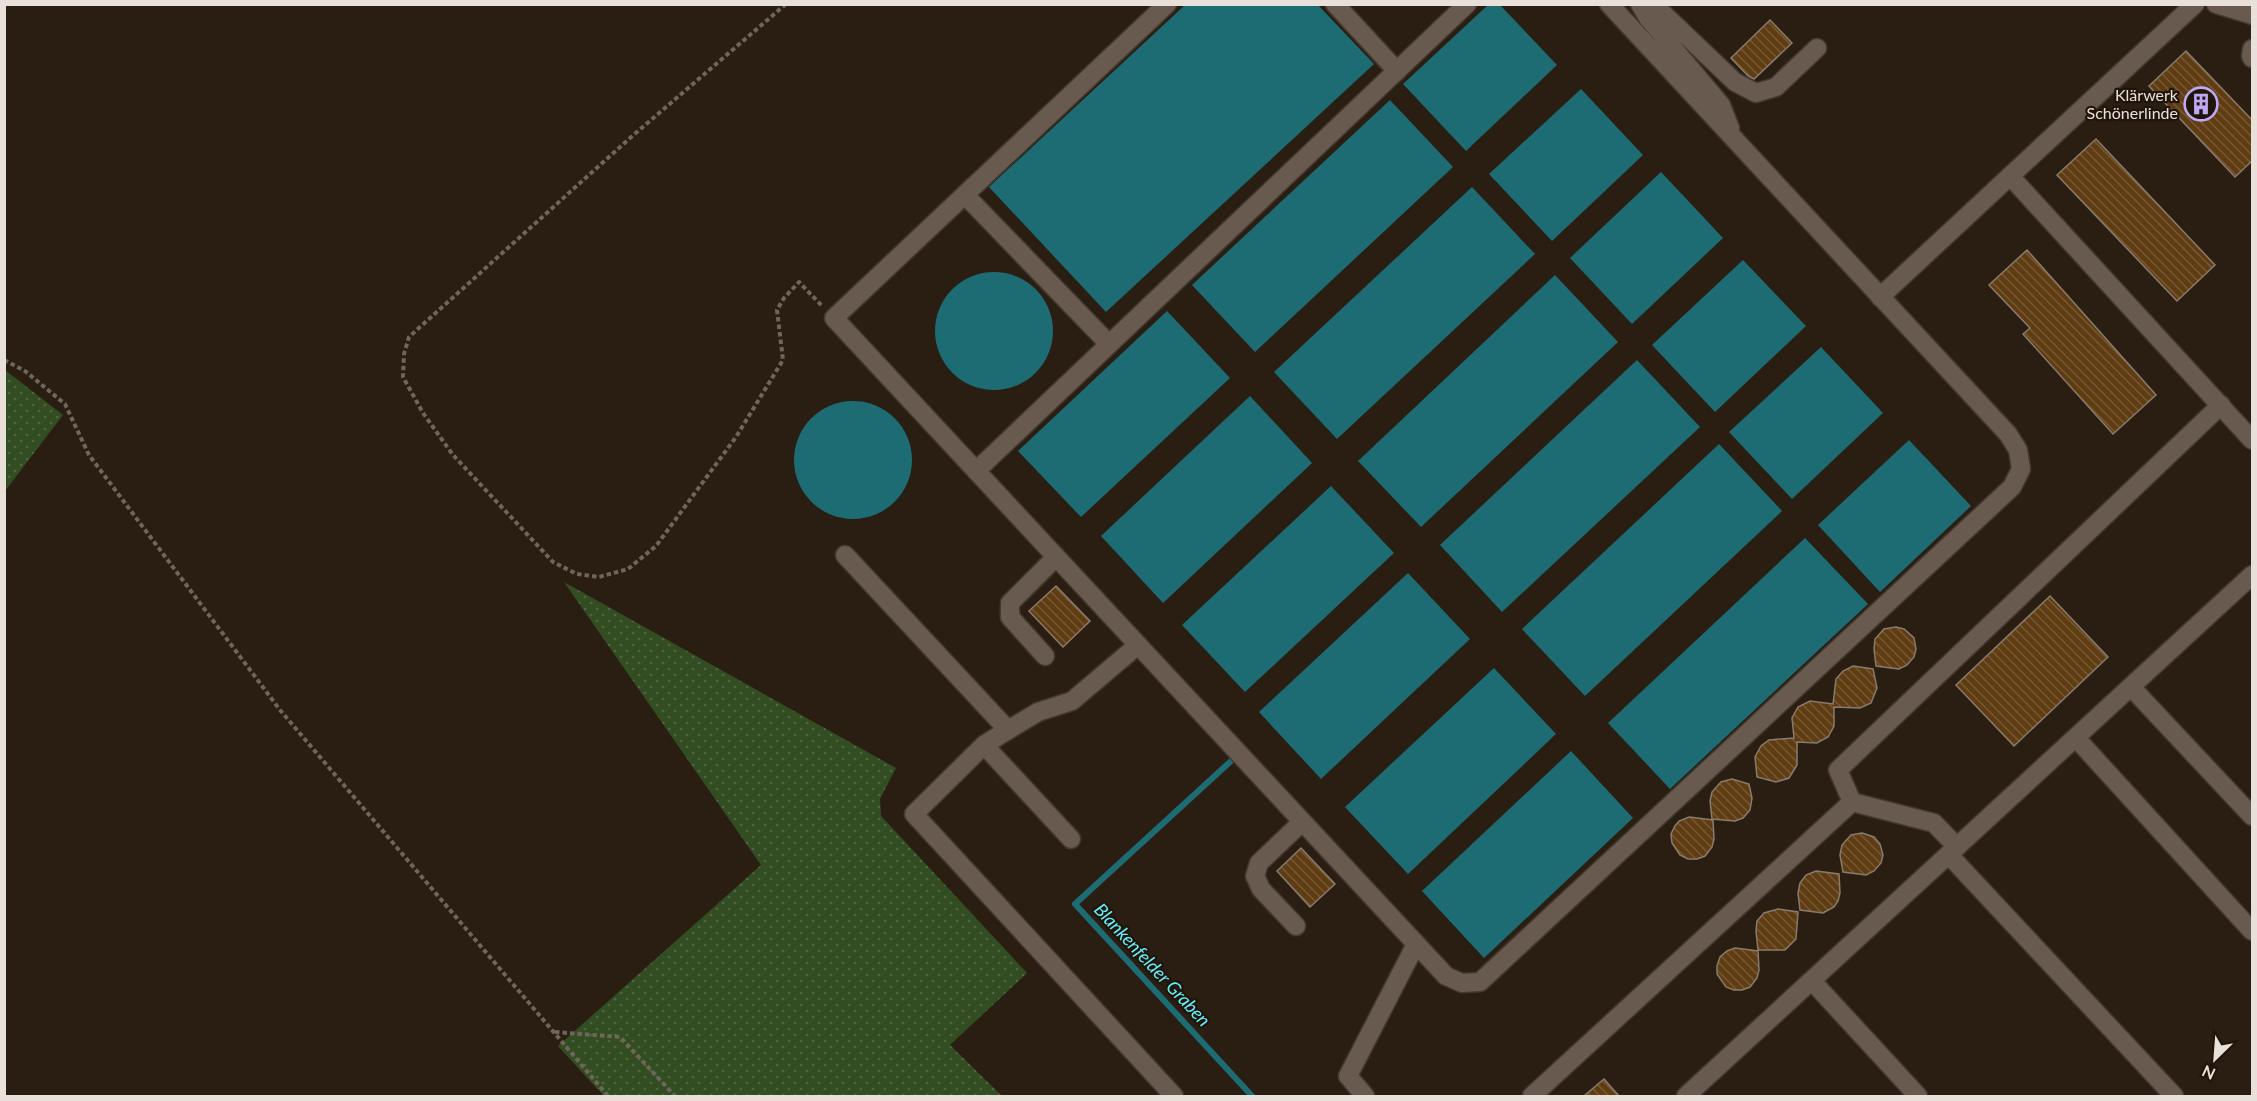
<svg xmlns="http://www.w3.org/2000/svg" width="2257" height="1101" viewBox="0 0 2257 1101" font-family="Lato,sans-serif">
	<defs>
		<pattern id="grass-dots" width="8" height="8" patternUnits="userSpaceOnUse" patternTransform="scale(1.5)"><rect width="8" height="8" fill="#324d21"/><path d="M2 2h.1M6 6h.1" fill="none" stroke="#506641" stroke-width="1.8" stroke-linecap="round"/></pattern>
		<pattern id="building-back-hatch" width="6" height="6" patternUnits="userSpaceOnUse" patternTransform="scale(1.5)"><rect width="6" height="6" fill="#5f3c12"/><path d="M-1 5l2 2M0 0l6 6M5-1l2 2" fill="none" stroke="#765834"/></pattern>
	</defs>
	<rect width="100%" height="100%" fill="#2a1e13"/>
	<g fill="url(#grass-dots)">
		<polygon points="5,370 63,415 5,491 4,491"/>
		<polygon points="564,582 896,768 880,799 881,816 1027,973 950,1045 1002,1096 604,1096 558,1046 761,865"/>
	</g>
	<g fill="#1d6c73">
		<polygon points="1185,5 1318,5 1374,64 1106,312 989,187"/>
		<polygon points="1488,5 1500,5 1557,65 1466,151 1403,84"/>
		<polygon points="1581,89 1643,155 1552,241 1489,174"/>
		<polygon points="1390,100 1453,167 1255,352 1192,285"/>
		<polygon points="1661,172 1723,238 1632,324 1570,258"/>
		<polygon points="1472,187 1535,254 1337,439 1274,372"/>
		<polygon points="1743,260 1806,326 1715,412 1652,345"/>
		<circle cx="994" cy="331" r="59"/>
		<polygon points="1555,275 1618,342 1421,527 1358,461"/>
		<polygon points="1167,311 1230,378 1081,517 1018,451"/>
		<polygon points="1821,347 1883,413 1792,499 1729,432"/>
		<polygon points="1637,360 1700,427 1502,612 1440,545"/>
		<polygon points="1250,396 1312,463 1163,603 1101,536"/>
		<circle cx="853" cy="460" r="59"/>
		<polygon points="1909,440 1971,506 1880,592 1818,525"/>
		<polygon points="1719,444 1782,511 1585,696 1522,629"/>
		<polygon points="1331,486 1394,553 1245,692 1182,625"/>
		<polygon points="1805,538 1868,604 1670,789 1608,723"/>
		<polygon points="1408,573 1470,639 1321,779 1259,712"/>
		<polygon points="1494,668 1556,734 1408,874 1345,807"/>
		<polygon points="1571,751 1633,818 1484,958 1422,891"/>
	</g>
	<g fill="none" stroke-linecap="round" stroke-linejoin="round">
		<polyline stroke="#1d6c73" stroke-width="6" points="1231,761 1075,904 1252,1096"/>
	</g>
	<g fill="url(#building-back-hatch)" stroke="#897b6d" stroke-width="1.5">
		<polygon points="1770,20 1792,43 1754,79 1748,76 1731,58"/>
		<polygon points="2186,51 2253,121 2253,160 2235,177 2149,86"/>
		<polygon points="2096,139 2215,265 2177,301 2057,175"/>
		<polygon points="2027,250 2156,395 2113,434 2023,334 2030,328 1989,285"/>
		<polygon points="1056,586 1090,621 1063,647 1029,611"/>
		<polygon points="2050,596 2108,657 2014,746 1956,685"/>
		<polygon points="1896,627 1904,629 1914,638 1916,649 1914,657 1907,665 1899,669 1876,666 1874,649 1875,639 1884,629"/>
		<polygon points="1853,666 1873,669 1877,688 1871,703 1860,708 1834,707 1834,726 1828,737 1817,743 1797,742 1797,765 1789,778 1776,782 1757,777 1755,757 1761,746 1769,740 1794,738 1792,718 1798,707 1810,701 1833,704 1836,679 1843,671"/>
		<polygon points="1732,779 1749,784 1752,798 1750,810 1743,818 1735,821 1712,819 1710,801 1712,792 1721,782"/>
		<polygon points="1689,817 1713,820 1714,839 1712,847 1705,856 1697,859 1688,859 1680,855 1672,843 1671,834 1675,826 1679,821"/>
		<polygon points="1862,833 1874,837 1880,844 1883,855 1881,863 1874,871 1866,875 1843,872 1840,855 1842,845 1851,835"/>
		<polygon points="1301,848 1335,884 1310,907 1277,871"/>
		<polygon points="1816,871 1839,874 1840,893 1838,901 1834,907 1823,913 1800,910 1798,893 1800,883 1806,875"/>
		<polygon points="1778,909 1798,912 1796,939 1785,950 1758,950 1756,931 1757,921 1764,913"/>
		<polygon points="1735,948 1758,951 1759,970 1757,978 1750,987 1742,990 1734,990 1726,987 1717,974 1717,966 1720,957 1727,951"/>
		<polygon points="1604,1079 1619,1096 1584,1096"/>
	</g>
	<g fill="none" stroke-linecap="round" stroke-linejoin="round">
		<g stroke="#413831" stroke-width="21">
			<g id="minor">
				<polyline points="1167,4 834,318 1446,976 1462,983 1480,982 2012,487 2021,469 2018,450 2008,434 1609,4"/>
				<polyline points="1335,4 1397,71"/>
				<polyline points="1640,4 1648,18 1721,105 1730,128"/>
				<polyline points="1653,4 1735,82 1756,93 1776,87 1817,48"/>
				<polyline points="2216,4 2252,15"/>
				<polyline points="2252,49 2251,56 2252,58"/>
				<polyline points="2010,176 2252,440"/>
				<polyline points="965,195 1109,344"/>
				<polyline points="1880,297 2195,4"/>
				<polyline points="976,471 1467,4"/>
				<polyline points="845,555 1008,730 984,745 914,814 1174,1096"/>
				<polyline points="1045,656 1010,617 1010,603 1056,557"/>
				<polyline points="2131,687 2252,816"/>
				<polyline points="1008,730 1038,712 1072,701 1138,645"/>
				<polyline points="2076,738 2252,931"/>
				<polyline points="984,745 1071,839"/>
				<polyline points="1957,847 1934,823 1852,802 1838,770 2221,405"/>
				<polyline points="1949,855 2174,1096"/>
				<polyline points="1296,926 1261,889 1255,876 1259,863 1302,822"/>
				<polyline points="1812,981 1918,1096"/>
				<polyline points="1365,1096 1348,1076 1416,944"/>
				<polyline points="1532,1096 1852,802"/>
				<polyline points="1686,1096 2252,575"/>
			</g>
		</g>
		<g stroke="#6f655b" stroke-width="4" stroke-dasharray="4.5 3" stroke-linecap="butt">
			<polyline points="786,4 630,138 409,337 404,354 403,377 423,413 453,455 553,562 577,574 599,577 628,569 656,546 736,437 783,360 777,310 784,298 799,282 823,307"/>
			<polyline points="4,360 25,371 65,404 89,455 280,710 608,1096"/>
			<polyline points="555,1032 620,1037 675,1096"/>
		</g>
		<use href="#minor" stroke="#685a4e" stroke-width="18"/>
	</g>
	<defs>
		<g id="building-ring" transform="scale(1.725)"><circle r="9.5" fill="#20150a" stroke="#bfa8f4" stroke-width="1.5"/><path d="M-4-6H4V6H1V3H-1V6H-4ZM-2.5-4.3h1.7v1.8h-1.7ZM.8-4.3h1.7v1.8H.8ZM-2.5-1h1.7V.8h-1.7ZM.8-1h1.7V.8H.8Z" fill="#bfa8f4"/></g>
	</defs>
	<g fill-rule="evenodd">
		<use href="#building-ring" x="2201" y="104"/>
	</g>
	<g text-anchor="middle" stroke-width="4.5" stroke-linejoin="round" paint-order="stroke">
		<g font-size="16" fill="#e9e1d9" stroke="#20150a" text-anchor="end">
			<text x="2178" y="101">Klärwerk<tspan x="2178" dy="18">Schönerlinde</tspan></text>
		</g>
		<g font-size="18" font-style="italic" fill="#63f1fe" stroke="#20150a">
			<text transform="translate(1152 965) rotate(47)" y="6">Blankenfelder Graben</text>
		</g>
	</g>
	<rect width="2257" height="1101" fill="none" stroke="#e9e1d9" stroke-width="12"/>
	<g transform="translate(2215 1059) rotate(205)" stroke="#20150a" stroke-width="4.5" paint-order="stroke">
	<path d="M0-4.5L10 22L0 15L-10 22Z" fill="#e9e1d9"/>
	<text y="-9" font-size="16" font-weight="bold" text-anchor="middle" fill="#e9e1d9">N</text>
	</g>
</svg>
